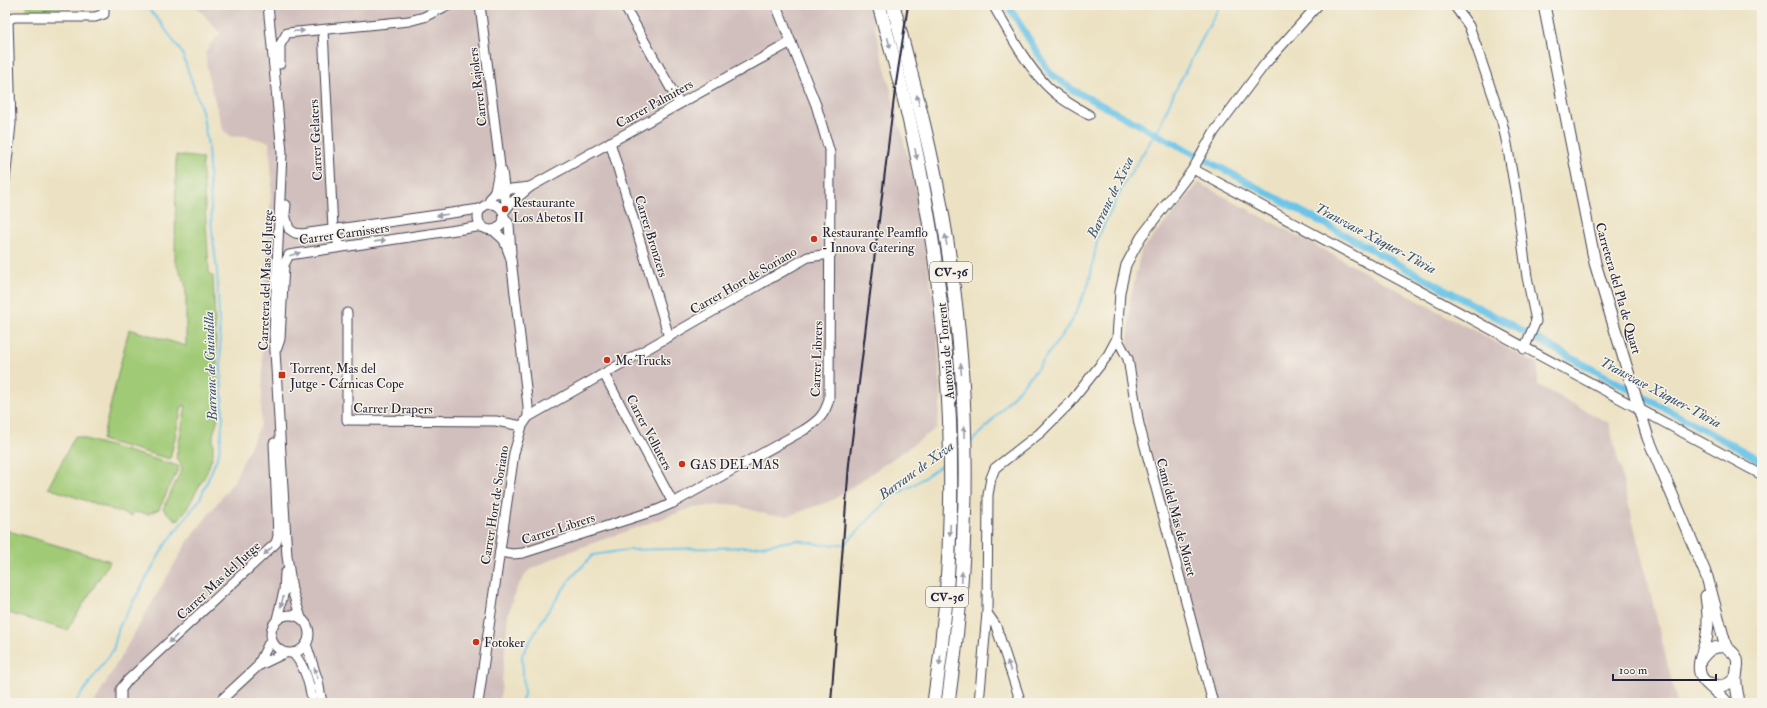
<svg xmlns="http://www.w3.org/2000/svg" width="1767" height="708" viewBox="0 0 1767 708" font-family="'IM FELL Double Pica',serif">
	<rect width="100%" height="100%" fill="#f7f3e8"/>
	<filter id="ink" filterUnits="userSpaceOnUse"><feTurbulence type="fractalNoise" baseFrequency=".025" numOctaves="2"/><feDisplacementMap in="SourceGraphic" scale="8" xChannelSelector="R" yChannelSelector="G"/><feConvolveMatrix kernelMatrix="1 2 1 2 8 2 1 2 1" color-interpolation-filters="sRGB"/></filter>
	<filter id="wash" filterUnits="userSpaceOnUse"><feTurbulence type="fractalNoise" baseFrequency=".012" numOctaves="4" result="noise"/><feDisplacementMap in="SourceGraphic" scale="16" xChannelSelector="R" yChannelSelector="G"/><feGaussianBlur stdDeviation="0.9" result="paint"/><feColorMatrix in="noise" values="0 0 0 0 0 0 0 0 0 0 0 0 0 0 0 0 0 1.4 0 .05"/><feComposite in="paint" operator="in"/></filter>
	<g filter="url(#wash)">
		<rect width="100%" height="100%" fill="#ece2c3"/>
		<g fill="#d1bfbd">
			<polygon points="195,5 869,5 915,185 937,326 941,398 937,428 833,500 788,516 769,515 732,504 691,508 560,555 528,571 516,589 508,615 501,693 498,703 94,703 186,544 234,481 261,424 263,365 261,342 272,180 269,142 245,136 232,137 223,130 209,80 205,53 215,38 221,34"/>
			<polygon points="1199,183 1538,365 1538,385 1609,423 1677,703 1219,703 1215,695 1163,506 1128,350 1130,300 1141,251"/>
		</g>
		<g fill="#a0ca76" stroke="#617658">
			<polygon points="27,5 60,5 60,14 27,15"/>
			<polygon points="176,155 202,158 209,272 213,277 219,414 213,435 213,454 207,472 186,510 177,521 163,509 182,469 180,462 176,458 186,406 182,406 170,459 102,440 129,329 186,346 186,294 185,282 175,262"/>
			<polygon points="75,436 178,466 179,467 159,509 148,514 133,512 132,516 48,488"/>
			<polygon points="5,530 110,561 67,630 5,612"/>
		</g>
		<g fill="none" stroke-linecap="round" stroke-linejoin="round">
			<g stroke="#6bc4e8" stroke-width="2">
				<polyline points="970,443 988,425 1036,370 1071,323 1089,283 1098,237 1124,184 1158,129 1174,93 1220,5"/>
				<polyline points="75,703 113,650 119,627 165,545 200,499 219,453 223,417 217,270 212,230 208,146 202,111 182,53 161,23 145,5"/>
				<polyline points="521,703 524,694 522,655 544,617 571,578 593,555 627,550 754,547 798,540 822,545 845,544 891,497 915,484 945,463"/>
			</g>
			<polyline stroke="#6bc4e8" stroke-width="7" points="1008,5 1050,73 1073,90 1225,170 1762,461"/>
		</g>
	</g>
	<g filter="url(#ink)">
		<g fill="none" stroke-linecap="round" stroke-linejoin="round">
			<g stroke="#403f4f" stroke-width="11">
				<g id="minor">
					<polyline points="268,5 282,152 274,334 287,556 292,590 301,618"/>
					<polyline points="480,5 500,166 495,190 488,204"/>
					<polyline points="624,5 679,103"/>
					<path d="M993,5C1009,32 1024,62 1046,85C1058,98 1074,106 1089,115"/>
					<polyline points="1454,5 1469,26 1477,48 1502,122 1507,144 1516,195 1527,277 1536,321 1524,349"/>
					<polyline points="323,30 333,229 335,237 341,246"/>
					<polyline points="280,64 280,45 287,33 409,21 424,17 448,5"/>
					<polyline points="610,142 669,337"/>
					<polyline points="1193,169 1762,475"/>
					<polyline points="502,171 506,203 503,209"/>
					<polyline points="5,180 11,124 8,20 14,17 95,17 104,14 104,5"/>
					<polyline points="500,194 511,189 530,187"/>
					<circle cx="491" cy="217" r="13"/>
					<polyline points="286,205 285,214 289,229 295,233 302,234 480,209"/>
					<polyline points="503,213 511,203 530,187 791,42"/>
					<polyline points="504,217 509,224 511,253"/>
					<polyline points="493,230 504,240 511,259 528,406 528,417"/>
					<polyline points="347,313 347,420 496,421 522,426"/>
					<polyline points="1117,338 1128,359 1139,424 1213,703"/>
					<polyline points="277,348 280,339 284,265 289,255 476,227 483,227"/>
					<polyline points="604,374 673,503"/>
					<path d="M500,552L513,554L523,553L657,510L673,503L804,430C818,421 825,415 829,399L830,153L816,105L776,5"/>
					<polyline points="987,613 996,626 1021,703"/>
					<circle cx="290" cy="634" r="19"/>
					<polyline points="277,619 284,591 285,573"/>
					<polyline points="306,644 318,681 322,703"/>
					<path d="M293,653C306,668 309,683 313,703"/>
					<polyline points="258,665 271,639"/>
					<polyline points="121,703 121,689 128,680 276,543 278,536 274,443"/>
					<polyline points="218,703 258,666 285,653"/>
					<polyline points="478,703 514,453 522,426 528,417 808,257 831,254"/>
					<polyline points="979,703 987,613 988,495 991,478 995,468 1040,433 1070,403 1108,355 1117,338 1120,292 1126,265 1141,237 1193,169 1214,132 1265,64 1318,5"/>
				</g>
			</g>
			<g stroke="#403f4f" stroke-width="13">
				<g id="major">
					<path d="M1544,5L1595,263L1648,438L1707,577L1726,647C1741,658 1738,661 1736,677C1735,685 1738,695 1739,703"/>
					<path d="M1706,596C1708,609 1709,621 1707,634C1706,648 1693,666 1703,679C1708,687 1720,693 1727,703"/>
					<path d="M1702,658C1709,649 1714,646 1726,647"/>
					<path d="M1710,683C1720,689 1730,685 1736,676"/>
				</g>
			</g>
			<g stroke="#403f4f" stroke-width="15">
				<g id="highway">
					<path d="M879,5C890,47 903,89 912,132C953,320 963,512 934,703"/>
					<path d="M893,5C911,74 930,142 942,212C971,374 972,541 948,703"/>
				</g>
			</g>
			<use href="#minor" stroke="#fff" stroke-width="9"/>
			<use href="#major" stroke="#fff" stroke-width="11"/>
			<use href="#highway" stroke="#fff" stroke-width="13"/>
			<polyline stroke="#22223b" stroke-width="2" points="831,703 849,464 895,90 908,5"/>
		</g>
		<defs><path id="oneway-solid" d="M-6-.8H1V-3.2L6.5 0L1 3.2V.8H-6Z"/></defs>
		<g fill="#9c9ca7">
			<use href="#oneway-solid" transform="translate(299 31) rotate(-3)"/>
			<use href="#oneway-solid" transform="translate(889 43) rotate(75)"/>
			<use href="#oneway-solid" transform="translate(918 100) rotate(-104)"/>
			<use href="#oneway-solid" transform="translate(916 154) rotate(79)"/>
			<use href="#oneway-solid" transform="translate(442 215) rotate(173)"/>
			<use href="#oneway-solid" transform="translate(946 240) rotate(-98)"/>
			<use href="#oneway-solid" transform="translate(380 241) rotate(-8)"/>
			<use href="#oneway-solid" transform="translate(295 254) rotate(-16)"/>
			<use href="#oneway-solid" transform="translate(961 369) rotate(-94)"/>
			<use href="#oneway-solid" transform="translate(964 432) rotate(-91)"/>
			<use href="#oneway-solid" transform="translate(950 530) rotate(92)"/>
			<use href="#oneway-solid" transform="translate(268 551) rotate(137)"/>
			<use href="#oneway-solid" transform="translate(962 577) rotate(-88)"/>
			<use href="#oneway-solid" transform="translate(282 602) rotate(103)"/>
			<use href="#oneway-solid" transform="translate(173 639) rotate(137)"/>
			<use href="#oneway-solid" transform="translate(940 660) rotate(97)"/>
			<use href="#oneway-solid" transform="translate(1009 666) rotate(-108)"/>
			<use href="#oneway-solid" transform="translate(316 673) rotate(-107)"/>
		</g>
	</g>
	<g fill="#c8321e" stroke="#f7f3e8" stroke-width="1.5">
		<circle cx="505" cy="209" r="4"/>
		<circle cx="814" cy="239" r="4"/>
		<circle cx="607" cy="360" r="4"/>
		<rect x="278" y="371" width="8" height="8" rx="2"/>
		<circle cx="682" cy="464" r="4"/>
		<circle cx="476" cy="642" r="4"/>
	</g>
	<g text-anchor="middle" stroke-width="3" stroke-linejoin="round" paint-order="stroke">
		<g fill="#f7f3e8" stroke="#62616f" stroke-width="1">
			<rect x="930" y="262" width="42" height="20" rx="3"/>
			<rect x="926" y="587" width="42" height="20" rx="3"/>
		</g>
		<g font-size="12" font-weight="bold" fill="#22223b">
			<text x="951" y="276">CV-36</text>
			<text x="947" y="601">CV-36</text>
		</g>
		<g font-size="13" fill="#22223b" stroke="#f7f3e8">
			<text transform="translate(477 87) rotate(-97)" y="5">Carrer Rajolers</text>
			<text transform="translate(654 103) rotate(-29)" y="5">Carrer Palmiters</text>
			<text transform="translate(315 140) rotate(-93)" y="5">Carrer Gelaters</text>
			<text transform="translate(344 233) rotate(-8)" y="5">Carrer Carnissers</text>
			<text transform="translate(652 236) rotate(73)" y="5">Carrer Bronzers</text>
			<text transform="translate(265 280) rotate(-88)" y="5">Carretera del Mas del Jutge</text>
			<text transform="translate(743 280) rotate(-30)" y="5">Carrer Hort de Soriano</text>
			<text transform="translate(1619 288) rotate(74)" y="5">Carretera del Pla de Quart</text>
			<text transform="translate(945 351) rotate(-95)" y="5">Autovia de Torrent</text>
			<text transform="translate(816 359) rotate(-88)" y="5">Carrer Librers</text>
			<text transform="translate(393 408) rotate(1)" y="5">Carrer Drapers</text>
			<text transform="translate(650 432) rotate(62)" y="5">Carrer Velluters</text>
			<text transform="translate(494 505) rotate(-81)" y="5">Carrer Hort de Soriano</text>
			<text transform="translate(1177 517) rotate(75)" y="5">Camí del Mas de Moret</text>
			<text transform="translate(558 528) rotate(-18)" y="5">Carrer Librers</text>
			<text transform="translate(218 580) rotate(-43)" y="5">Carrer Mas del Jutge</text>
		</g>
		<g font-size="13" fill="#22223b" stroke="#f7f3e8" text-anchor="start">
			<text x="513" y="207">Restaurante<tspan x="513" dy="15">Los Abetos II</tspan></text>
			<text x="822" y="237">Restaurante Peamflo<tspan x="822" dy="15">- Innova Catering</tspan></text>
			<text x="615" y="365">Mc Trucks</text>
			<text x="290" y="373">Torrent, Mas del<tspan x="290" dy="15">Jutge - Cárnicas Cope</tspan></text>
			<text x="690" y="469">GAS DEL MAS</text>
			<text x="484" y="647">Fotoker</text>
		</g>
		<g font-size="14" font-style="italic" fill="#38536f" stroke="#f7f3e8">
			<text transform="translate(1110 197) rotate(-64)" y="5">Barranc de Xiva</text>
			<text transform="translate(1376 238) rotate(28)" y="5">Transvase Xùquer-Tùria</text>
			<text transform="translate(210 366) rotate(-92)" y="5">Barranc de Guindilla</text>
			<text transform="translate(1661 392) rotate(28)" y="5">Transvase Xùquer-Tùria</text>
			<text transform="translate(916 470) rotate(-36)" y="5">Barranc de Xiva</text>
		</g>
	</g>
	<rect width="1767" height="708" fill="none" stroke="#f7f3e8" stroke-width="20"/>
	<path d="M1613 674v6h103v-6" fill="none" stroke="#22223b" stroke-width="2"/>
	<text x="1619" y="674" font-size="12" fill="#22223b" stroke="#f7f3e8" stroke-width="3" paint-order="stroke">100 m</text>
</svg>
